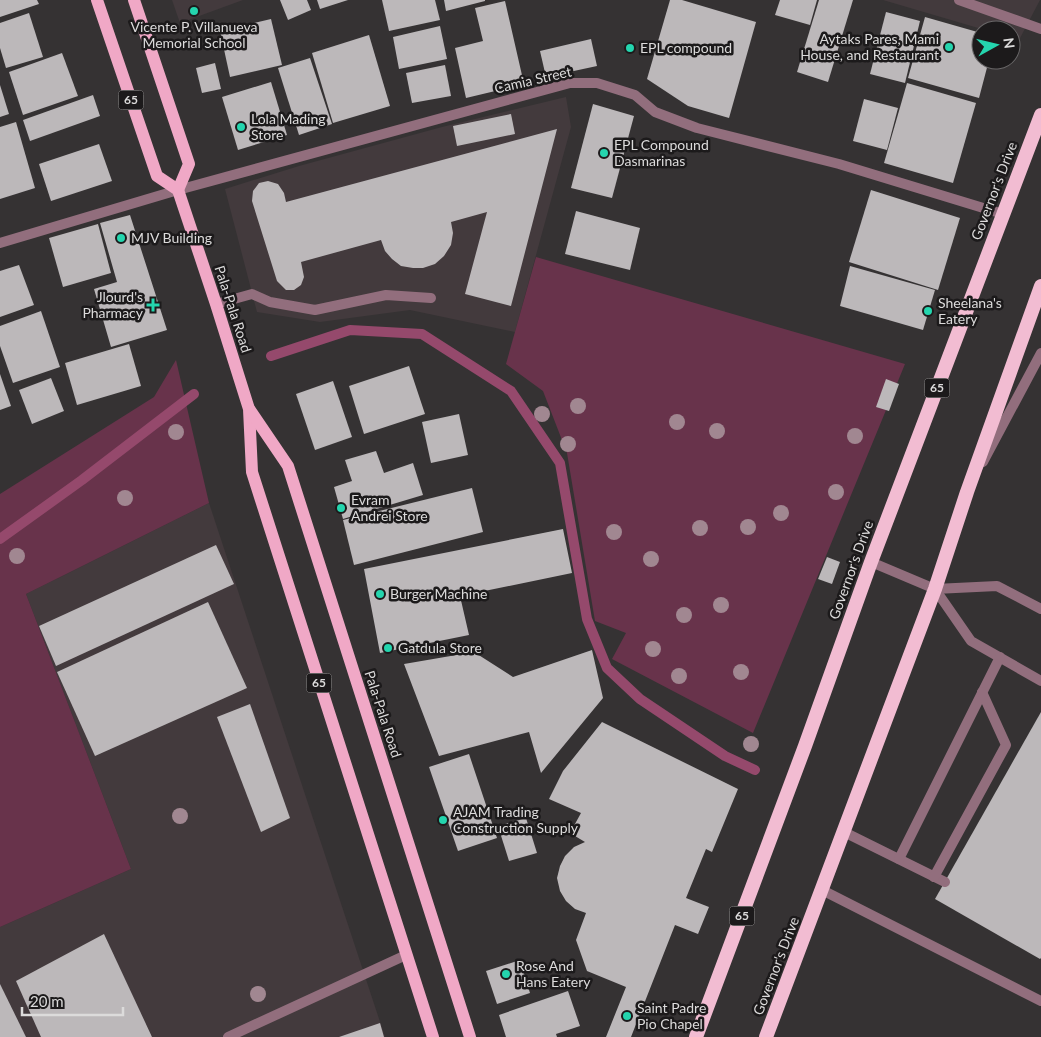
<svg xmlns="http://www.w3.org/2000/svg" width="1041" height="1037" viewBox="0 0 1041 1037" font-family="Lato,sans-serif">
	<rect width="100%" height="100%" fill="#353233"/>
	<g fill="#433a3d">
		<polygon points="172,0 243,0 180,23"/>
		<polygon points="883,0 1040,0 1019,40 1011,38 1011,30 985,30"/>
		<polygon points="566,97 571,127 515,332 410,310 320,322 257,312 225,189 299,166 442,127"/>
		<polygon points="209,503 385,1037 0,1037 0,927 131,869 26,594"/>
	</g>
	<g fill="#68334b">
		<polygon points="536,257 905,364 753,733 612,659 626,633 595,621 567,453 543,391 506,364"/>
		<polygon points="176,360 209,503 26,594 131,869 0,927 0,494 154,397"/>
	</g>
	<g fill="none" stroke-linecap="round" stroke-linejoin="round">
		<g stroke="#95496c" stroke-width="10">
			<polyline points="271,356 350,330 422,334 511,391 560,463 587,619 607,668 640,699 725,756 755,770"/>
			<polyline points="0,539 82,480 194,394"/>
		</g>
	</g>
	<g fill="#bcb8ba">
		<polygon points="0,0 37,0 39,4 0,17"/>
		<polygon points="280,0 307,0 311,10 288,20"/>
		<polygon points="317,0 348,0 320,9"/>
		<polygon points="382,0 435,0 440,20 389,31"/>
		<polygon points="444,0 485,0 485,1 446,11"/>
		<polygon points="670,0 682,0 756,22 729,118 688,106 647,79"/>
		<polygon points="780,0 817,0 810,25 775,15"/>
		<polygon points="819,0 853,0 828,82 797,72"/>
		<polygon points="505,1 524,84 466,98 455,48 483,41 475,8"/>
		<polygon points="886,12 920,21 905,83 870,74"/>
		<polygon points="29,13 43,57 6,68 0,48 0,23"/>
		<polygon points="925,17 981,33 981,60 989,60 979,98 908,78"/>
		<polygon points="271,19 282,65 230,77 220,31"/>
		<polygon points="440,26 447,59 399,69 393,37"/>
		<polygon points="369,35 390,106 333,123 312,53"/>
		<polygon points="591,39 597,66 546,77 540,51"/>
		<polygon points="62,53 78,96 23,115 9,72"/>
		<polygon points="310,58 332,124 299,135 278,68"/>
		<polygon points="215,63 221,89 202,93 196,68"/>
		<polygon points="445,65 451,96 412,103 406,73"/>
		<polygon points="271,82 287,135 238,150 222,97"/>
		<polygon points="907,83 976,103 953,183 884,163"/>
		<polygon points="0,85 9,114 0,117"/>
		<polygon points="93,95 100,116 30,141 23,120"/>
		<polygon points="864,99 898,108 887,150 853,141"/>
		<polygon points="593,104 634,116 612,198 571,188"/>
		<polygon points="511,114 515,134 457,146 453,126"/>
		<polygon points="16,122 35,188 0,199 0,127"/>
		<polygon points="557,129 511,306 465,294 487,212 451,222 453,233 451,245 444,256 435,264 423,268 413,268 401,266 392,259 385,251 381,240 301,262 304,277 301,285 294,290 286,290 277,281 252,201 253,191 259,183 268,181 278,184 284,193 286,202"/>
		<polygon points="99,144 112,181 51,201 39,164"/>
		<polygon points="871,190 960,218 938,290 849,262"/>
		<polygon points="576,211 640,228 630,270 565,254"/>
		<polygon points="130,215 167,330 111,347 94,289 117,282 100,223"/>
		<polygon points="98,224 111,273 63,287 49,238"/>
		<polygon points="19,265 34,305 0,317 0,271"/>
		<polygon points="850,266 935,290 923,330 840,306"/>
		<polygon points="41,311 60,367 13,383 0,346 0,326"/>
		<polygon points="129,344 141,386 77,405 65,363"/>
		<polygon points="409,366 425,414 364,434 349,386"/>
		<polygon points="0,374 11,406 0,410"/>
		<polygon points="51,378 64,411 32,424 19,390"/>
		<polygon points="886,379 899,384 889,411 876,407"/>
		<polygon points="333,381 352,437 315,450 296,394"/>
		<polygon points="459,414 468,455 431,463 422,422"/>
		<polygon points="376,451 384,473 413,463 423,495 343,519 334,487 352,481 345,460"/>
		<polygon points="472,488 483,532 354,565 343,520"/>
		<polygon points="563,529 572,573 460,596 469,635 380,653 364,569"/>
		<polygon points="216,545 234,584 56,666 39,626"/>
		<polygon points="827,557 840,562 832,584 818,579"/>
		<polygon points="208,602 247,688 95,756 57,672"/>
		<polygon points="592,650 603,698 541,773 529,732 439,756 404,664 474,652 513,677"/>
		<polygon points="250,704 290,818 261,832 217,717"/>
		<polygon points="1041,712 1041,958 1040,959 935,899"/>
		<polygon points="602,722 738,789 712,852 706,849 686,898 709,907 698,934 675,925 631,1037 606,1037 626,987 587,971 576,940 586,913 575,909 566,901 560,891 557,878 560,866 565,856 574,847 585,842 570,833 581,813 549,799 563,771"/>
		<polygon points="469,754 497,838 458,851 429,767"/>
		<polygon points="526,818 537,853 509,861 498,826"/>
		<polygon points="104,934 152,1037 41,1037 16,981"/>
		<polygon points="520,960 530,993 497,1004 486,971"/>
		<polygon points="0,984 26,1037 0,1037"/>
		<polygon points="568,991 580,1026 556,1034 557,1037 506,1037 499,1015"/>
		<polygon points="380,1023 384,1037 339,1037"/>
	</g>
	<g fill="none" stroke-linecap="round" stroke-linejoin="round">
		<g stroke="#926e7d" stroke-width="10">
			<polyline points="959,0 1041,29"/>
			<polyline points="216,304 252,294 270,302 315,310 386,295 431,298"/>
			<polyline points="983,462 1041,353"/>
			<polyline points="935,589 971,641 1041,681"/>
			<polyline points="844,832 945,882"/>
			<polyline points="899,859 1000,657"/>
			<polyline points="934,877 1006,745 982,692"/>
			<polyline points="822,890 1041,1001"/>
			<polyline points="228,1037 406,955"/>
		</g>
		<g stroke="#926e7d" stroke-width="10">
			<polyline points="0,243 178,190 570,83 597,83 635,95 655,112 697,128 839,164 1003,214"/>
			<polyline points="871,562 935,589 997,586 1041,609"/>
		</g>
		<g stroke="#f0a8c6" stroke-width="12">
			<polyline points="97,0 157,176 178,190 216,304 249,409 252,472 433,1037"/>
			<polyline points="134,0 189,164 178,190"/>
			<polyline points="250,410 288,466 470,1037"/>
		</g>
		<g stroke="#f2bcd2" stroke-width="14">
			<polyline points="696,1037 805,746 871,562 1041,115"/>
			<polyline points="766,1037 935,589 967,492 1041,286"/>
		</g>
	</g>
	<g fill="#a18791">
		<circle cx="578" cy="406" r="8"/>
		<circle cx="542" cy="414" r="8"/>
		<circle cx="677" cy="422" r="8"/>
		<circle cx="717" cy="431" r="8"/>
		<circle cx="176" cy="432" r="8"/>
		<circle cx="855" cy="436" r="8"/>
		<circle cx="568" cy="444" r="8"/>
		<circle cx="836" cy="492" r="8"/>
		<circle cx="125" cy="498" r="8"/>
		<circle cx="781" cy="513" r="8"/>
		<circle cx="748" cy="527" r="8"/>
		<circle cx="700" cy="528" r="8"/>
		<circle cx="614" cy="532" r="8"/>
		<circle cx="17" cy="556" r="8"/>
		<circle cx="651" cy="559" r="8"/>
		<circle cx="721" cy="605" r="8"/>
		<circle cx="684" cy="615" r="8"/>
		<circle cx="653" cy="649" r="8"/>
		<circle cx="741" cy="672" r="8"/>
		<circle cx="679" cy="676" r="8"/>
		<circle cx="751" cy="744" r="8"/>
		<circle cx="180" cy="816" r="8"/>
		<circle cx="258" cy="994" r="8"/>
	</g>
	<g fill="#24d5ae" stroke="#1c1a1b" stroke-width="2">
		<circle cx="194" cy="11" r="5"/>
		<circle cx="949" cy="47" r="5"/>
		<circle cx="630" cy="48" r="5"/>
		<circle cx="241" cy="127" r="5"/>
		<circle cx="604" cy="153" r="5"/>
		<circle cx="121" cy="238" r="5"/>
		<path d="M150.5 297.5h5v5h5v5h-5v5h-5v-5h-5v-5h5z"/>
		<circle cx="928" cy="311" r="5"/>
		<circle cx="341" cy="508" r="5"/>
		<circle cx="380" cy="594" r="5"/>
		<circle cx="388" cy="648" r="5"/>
		<circle cx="443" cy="820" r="5"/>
		<circle cx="506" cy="974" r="5"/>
		<circle cx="627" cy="1016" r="5"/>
	</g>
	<g text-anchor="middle" stroke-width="5" stroke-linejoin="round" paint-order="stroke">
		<g fill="#1c1a1b" stroke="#a2a1a1" stroke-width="1">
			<rect x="118.5" y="90.5" width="25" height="19" rx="4"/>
			<rect x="924.5" y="378.5" width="25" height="19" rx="4"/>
			<rect x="306.5" y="673.5" width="25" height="19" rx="4"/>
			<rect x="729.5" y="906.5" width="25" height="19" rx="4"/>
		</g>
		<g font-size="12" font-weight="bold" fill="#dcdbdb">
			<text x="131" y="104">65</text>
			<text x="937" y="392">65</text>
			<text x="319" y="687">65</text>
			<text x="742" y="920">65</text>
		</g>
		<g font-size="14" fill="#dcdbdb" stroke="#1c1a1b" text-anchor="start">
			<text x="194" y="32" text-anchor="middle">Vicente P. Villanueva<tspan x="194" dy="16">Memorial School</tspan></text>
			<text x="939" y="44" text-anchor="end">Aytaks Pares, Mami<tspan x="939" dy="16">House, and Restaurant</tspan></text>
			<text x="640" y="53">EPL compound</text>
			<text x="251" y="124">Lola Mading<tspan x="251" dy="16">Store</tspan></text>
			<text x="614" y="150">EPL Compound<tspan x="614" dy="16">Dasmarinas</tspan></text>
			<text x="131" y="243">MJV Building</text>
			<text x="143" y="302" text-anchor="end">Jlourd's<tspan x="143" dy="16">Pharmacy</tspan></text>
			<text x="938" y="308">Sheelana's<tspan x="938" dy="16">Eatery</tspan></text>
			<text x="351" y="505">Evram<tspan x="351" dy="16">Andrei Store</tspan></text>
			<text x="390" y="599">Burger Machine</text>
			<text x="398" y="653">Gatdula Store</text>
			<text x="453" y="817">AJAM Trading<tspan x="453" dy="16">Construction Supply</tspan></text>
			<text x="516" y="971">Rose And<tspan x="516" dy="16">Hans Eatery</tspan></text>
			<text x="637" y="1013">Saint Padre<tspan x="637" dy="16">Pio Chapel</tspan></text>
		</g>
		<g font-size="14" fill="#dcdbdb" stroke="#1c1a1b">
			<text transform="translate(533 80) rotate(-13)" y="5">Camia Street</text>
			<text transform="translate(994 191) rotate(-69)" y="5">Governor's Drive</text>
			<text transform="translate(233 309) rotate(72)" y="5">Pala-Pala Road</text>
			<text transform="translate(851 570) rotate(-70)" y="5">Governor's Drive</text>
			<text transform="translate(383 714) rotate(72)" y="5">Pala-Pala Road</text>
			<text transform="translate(776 966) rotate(-69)" y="5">Governor's Drive</text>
		</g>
	</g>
	<g transform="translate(996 45) rotate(82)"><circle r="24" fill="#1c1a1b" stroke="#696768"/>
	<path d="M0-4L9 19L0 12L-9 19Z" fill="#24d5ae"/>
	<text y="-8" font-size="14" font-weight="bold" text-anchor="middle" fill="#dcdbdb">N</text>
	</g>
	<path d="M22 1007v8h101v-8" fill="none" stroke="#dcdbdb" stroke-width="2.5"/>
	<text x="30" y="1007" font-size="15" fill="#dcdbdb" stroke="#1c1a1b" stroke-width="4" paint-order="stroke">20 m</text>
</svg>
